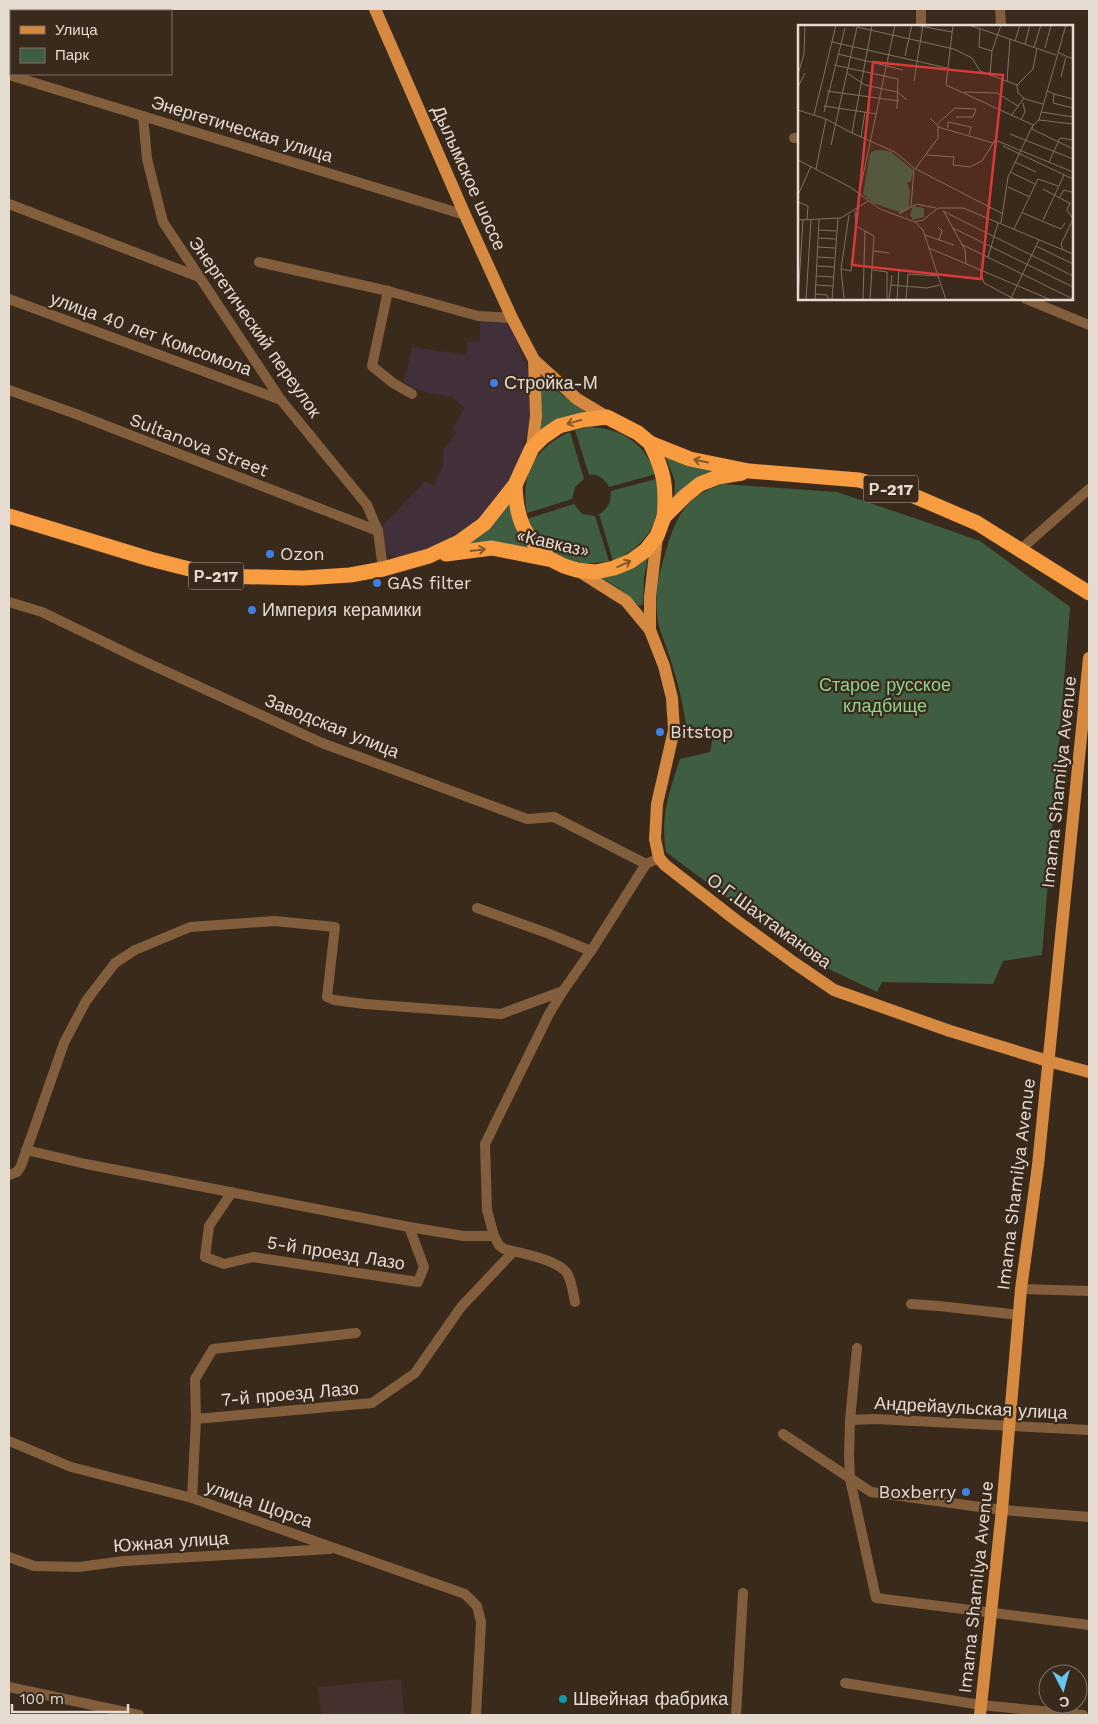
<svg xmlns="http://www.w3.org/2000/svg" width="1098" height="1724" viewBox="0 0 1098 1724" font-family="'Work Sans',sans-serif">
	<rect width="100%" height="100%" fill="#3a2a1c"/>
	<polygon fill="#412f39" points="480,319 508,321 532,377 532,415 522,453 498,502 473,529 453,541 400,558 388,554 379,529 425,481 433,486 443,467 443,449 457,433 452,429 465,408 452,397 420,391 404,382 412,347 466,355 467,342 480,341"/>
	<polygon fill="#44302d" points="401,1679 404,1715 321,1715 318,1687"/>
	<g fill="#3f5d40">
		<path d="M543,376L562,395L591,413C567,415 557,420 537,435L540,379Z"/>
		<path d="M588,427C622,428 643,442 656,474L609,487C605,479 598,474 589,475L575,430Z"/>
		<path d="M570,432L584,479L575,487L572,499L527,513C520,475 534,448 570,432Z"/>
		<polygon points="665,455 722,470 674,501 675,481"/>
		<path d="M656,479C664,518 649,545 613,561L599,514C608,509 611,502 611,491Z"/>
		<path d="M723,484L837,492L923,521L980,541L1070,607L1042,955L1003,961L993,984L882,982L877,992L812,961L666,852C660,816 669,793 680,759L710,752L713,737L687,733C684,707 678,683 670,658C666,644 658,629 657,614C655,593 658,578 664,558C674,521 683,496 723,484Z"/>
		<path d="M510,497C510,518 517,534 529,550L461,547Z"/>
		<path d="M574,504L582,514L595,516L609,561C571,569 543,554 527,519Z"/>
		<path d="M648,556L644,578L643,604L639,606L618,588L602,578C621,575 633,567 648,556Z"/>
	</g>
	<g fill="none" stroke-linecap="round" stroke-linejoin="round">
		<g stroke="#835e3d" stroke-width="10">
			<polyline points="921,9 921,26"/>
			<polyline points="1000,9 1001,26"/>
			<polyline points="9,38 11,42"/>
			<polyline points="9,75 465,215"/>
			<polyline points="143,116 147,159 163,222 281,400 367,505 378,531 383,569"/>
			<polyline points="794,138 799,138"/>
			<polyline points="9,204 199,277"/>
			<polyline points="259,262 388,291 478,316 512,318"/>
			<polyline points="388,291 372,366 393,383 412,394"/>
			<polyline points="9,299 281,400"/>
			<polyline points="1026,299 1089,325"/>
			<polyline points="9,390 76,414 378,531"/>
			<polyline points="1021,549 1089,489"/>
			<polyline points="9,602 42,612 141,660 322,743 527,819 554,817 646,864"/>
			<polyline points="477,908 547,933 591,951"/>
			<polyline points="26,1150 86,1164 409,1227 464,1236 494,1236"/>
			<polyline points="9,1175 17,1172 21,1166 64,1043 86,1001 115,963 135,950 190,927 275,921 335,927 327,997 334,1000 365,1004 501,1014 563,991"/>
			<polyline points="232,1192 209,1226 205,1257 224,1264 253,1257 418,1282 424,1267 409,1227"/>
			<polyline points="1021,1289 1089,1291"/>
			<path d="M575,1302C573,1293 572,1283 568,1275C561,1260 520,1253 504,1249L499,1245L494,1236L487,1210L485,1144L549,1014L563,991L591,951L646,864L659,858"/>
			<polyline points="911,1304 939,1306 1019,1315"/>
			<polyline points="356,1333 213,1349 195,1379 196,1419 372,1403 415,1373 461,1307 513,1252"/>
			<polyline points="857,1348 850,1420 849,1456 850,1479 876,1598 1089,1625"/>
			<polyline points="850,1420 875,1419 1089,1430"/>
			<polyline points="783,1434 871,1492 1002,1510 1089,1517"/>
			<polyline points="9,1441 71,1467 192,1498 465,1594 477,1606 481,1622 476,1715"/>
			<polyline points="192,1498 196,1419"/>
			<polyline points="9,1557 34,1566 79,1567 124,1561 330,1549"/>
			<polyline points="845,1683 981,1705 1083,1715"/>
			<polyline points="9,1687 139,1715"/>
			<polyline points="736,1715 743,1593"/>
		</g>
		<g stroke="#d68a41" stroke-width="12">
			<polyline points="375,9 465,215 512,318 534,360 577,399 607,417"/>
			<polyline points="532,448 536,416 534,360"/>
			<polyline points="577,570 626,601 650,630 664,666 672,698 674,730 657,804 655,839 659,858 665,865 737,921 793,962 834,990 950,1031 1048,1061 1089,1072"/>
			<polyline points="650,630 650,597 657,536"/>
			<polyline points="980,1715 1002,1510 1021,1289 1038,1165 1089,658"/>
		</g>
		<g stroke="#f79c40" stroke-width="15">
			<path d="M650,443C664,471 667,486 664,517"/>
			<path d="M515,485C516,518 524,538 550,559"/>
			<polyline points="9,516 150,559 217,576 303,578 350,575 383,569 429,556 459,542 484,524 515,485 532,448 543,437 559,426 582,420 607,417 638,433 650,443 690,459 749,471 859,480 914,496 977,523 1089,593"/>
			<polyline points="446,554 492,548 552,560 564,566 577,570 596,572 614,568 631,561 646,550 657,536 664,517 685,496 700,484 718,477 742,473"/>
		</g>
	</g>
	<defs><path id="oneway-shaft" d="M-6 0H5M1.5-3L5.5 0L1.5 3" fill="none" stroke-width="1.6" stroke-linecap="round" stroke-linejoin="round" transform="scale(1.25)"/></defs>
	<g stroke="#86582a">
		<use href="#oneway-shaft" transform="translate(574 422) rotate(165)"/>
		<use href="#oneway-shaft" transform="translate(701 461) rotate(-169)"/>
		<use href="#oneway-shaft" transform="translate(478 550) rotate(-7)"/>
		<use href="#oneway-shaft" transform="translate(624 564) rotate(-25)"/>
	</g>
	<g fill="#3f7fe0" stroke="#3a2a1c" stroke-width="2">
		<circle cx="494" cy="383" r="5"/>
		<circle cx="270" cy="554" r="5"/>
		<circle cx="377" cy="583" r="5"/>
		<circle cx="252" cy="610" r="5"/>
		<circle cx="660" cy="732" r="5"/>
		<circle cx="966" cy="1492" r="5"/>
	</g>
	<circle fill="#0f9aa8" stroke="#3a2a1c" stroke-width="2" cx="563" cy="1699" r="5"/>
	<g text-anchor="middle" stroke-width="4.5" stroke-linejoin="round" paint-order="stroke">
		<g fill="#3a2a1c" stroke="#b2a69b" stroke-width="1">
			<rect x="863.5" y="475.5" width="55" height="27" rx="4"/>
			<rect x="188.5" y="562.5" width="55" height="27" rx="4"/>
		</g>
		<g font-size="16" font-weight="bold" fill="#e5dbd1">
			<text x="891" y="495">Р-217</text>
			<text x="216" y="582">Р-217</text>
		</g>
		<g font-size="18" fill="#e5dbd1" stroke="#3a2a1c">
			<text transform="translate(242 129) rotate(17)" y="6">Энергетическая улица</text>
			<text transform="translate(469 178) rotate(66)" y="6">Дылымское шоссе</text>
			<text transform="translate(255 327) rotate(55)" y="6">Энергетический переулок</text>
			<text transform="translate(151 334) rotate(20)" y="6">улица 40 лет Комсомола</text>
			<text transform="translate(199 445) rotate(21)" y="6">Sultanova Street</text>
			<text transform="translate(553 543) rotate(13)" y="6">«Кавказ»</text>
			<text transform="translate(332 726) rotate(22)" y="6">Заводская улица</text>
			<text transform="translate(1059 782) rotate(-84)" y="6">Imama Shamilya Avenue</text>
			<text transform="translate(769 921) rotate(36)" y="6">О.Г.Шахтаманова</text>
			<text transform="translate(1016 1184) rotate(-83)" y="6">Imama Shamilya Avenue</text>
			<text transform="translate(336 1253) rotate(9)" y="6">5-й проезд Лазо</text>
			<text transform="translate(290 1394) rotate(-5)" y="6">7-й проезд Лазо</text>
			<text transform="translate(971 1408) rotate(3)" y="6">Андрейаульская улица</text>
			<text transform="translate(259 1504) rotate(19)" y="6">улица Щорса</text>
			<text transform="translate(171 1542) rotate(-4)" y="6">Южная улица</text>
			<text transform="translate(976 1587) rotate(-84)" y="6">Imama Shamilya Avenue</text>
		</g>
		<g font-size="18" fill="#e5dbd1" stroke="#3a2a1c" text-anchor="start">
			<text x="504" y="389">Стройка-М</text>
			<text x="280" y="560">Ozon</text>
			<text x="387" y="589">GAS filter</text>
			<text x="262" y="616">Империя керамики</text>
			<text x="670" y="738">Bitstop</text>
			<text x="956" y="1498" text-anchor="end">Boxberry</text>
			<text x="573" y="1705">Швейная фабрика</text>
		</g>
		<g font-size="18" fill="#8cd48e" stroke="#3a2a1c">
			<text x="885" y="691">Старое русское<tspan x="885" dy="21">кладбище</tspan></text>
		</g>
	</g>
	<g transform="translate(798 25)">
		<rect width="275" height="275" fill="#3a2a1c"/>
		<path d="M78,125L92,126L115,145L113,156L109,158L112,166L111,183L104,188L75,178L65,169L72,128ZM115,181L126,183V192L115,195L112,190Z" fill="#3f5d40"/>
		<path fill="none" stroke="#7e7164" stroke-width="1" d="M74,0L54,108L97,127L116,143L113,182M117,0L154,7M155,0L148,60L235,100L234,104L275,124M171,0L258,30M182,4L181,22L194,26M217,16L222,0M34,17L149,43M227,19L232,0M236,22L243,0M247,23L253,0M261,28L275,34M40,29L105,45M107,31L114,0M36,40L100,54L99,84M49,48L67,60L99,67L109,75M0,49L6,29L7,0M192,51L194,26L203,0M263,52L268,32M116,56L125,0M209,56L212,14M219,60L235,44L239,23M0,62L7,48M29,66L101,76M249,66L256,69L255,78L275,83M166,67L199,68L220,81M256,69L275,74M26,81L79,89M0,85L28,94L54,108M26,87L47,3M243,87L275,92M16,90L38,0M213,91L226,73M223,95L227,87L225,78M241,95L275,99M138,100L157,83L178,84L175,92H158M140,102L195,118M150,103V97L173,102L171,110M212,109L275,134M63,112L67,87M33,120L59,2L156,24L174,33L182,46L219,60L220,68L227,74L245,79M205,121L275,154M129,130L156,132L155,140L172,142L184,136L197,115L275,147M0,135L52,162L82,184L117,197L125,195L140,183H165L275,229M217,137L238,147M251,137L262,113L275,115M18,144L28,94M117,144L140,113V101L132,93M118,144L205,189M212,147L237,159M210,162L232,172M245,164L273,179M0,170L13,141M61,170L97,0M261,173L266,165L274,167M0,177L10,181L9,194M272,178L269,185L275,194M57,186L58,201L76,211L72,275M145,186L275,251M146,187L167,225L168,238M225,188L263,204L267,198M101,189L118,179L138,183M0,195L43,193L70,176M245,195L266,150M117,197L125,205L148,275M203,198L210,152L235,100L241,95L268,0M140,202L144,206L141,215M155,203L275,262M216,204L240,154L260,161M21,205L38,206M127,210L156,220M21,213L38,214M163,219L275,274M238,221L275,239M20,222L37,223M131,223L253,275M265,225L263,219L275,194M76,226L91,228M20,232L36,233M190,232L200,198M19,241L36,242M44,244L53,246L58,201M182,244L186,258L218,275M75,245L89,247V275M18,251L36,252M17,260L35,261M93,260L129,263L142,260M17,269L29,270L31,275M46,273L43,244L51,190M0,275L5,195M8,275L13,194M17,275L21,194M34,275L40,193M65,275L67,206M91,275L94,250M99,275L101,244M108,275L110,249L140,251M212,275L241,215"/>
		<path fill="#d83a39" fill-opacity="0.15" stroke="#d83a39" stroke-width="2.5" d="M75,37L205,50L183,254L54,240Z"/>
		<rect width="275" height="275" fill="none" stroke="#e5dbd1" stroke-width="2.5"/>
	</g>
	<rect width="1098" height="1724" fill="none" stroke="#e5dbd1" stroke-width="20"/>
	<rect x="10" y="10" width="162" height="65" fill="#3a2a1c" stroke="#7e7164"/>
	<rect x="20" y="26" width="25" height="8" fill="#d68a41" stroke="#7e7164"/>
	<text x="55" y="35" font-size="15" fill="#e5dbd1">Улица</text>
	<rect x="20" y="48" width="25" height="15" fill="#3f5d40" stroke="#7e7164"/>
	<text x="55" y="60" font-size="15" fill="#e5dbd1">Парк</text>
	<g transform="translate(1063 1689) rotate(174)"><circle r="24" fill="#3a2a1c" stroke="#7e7164"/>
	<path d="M0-4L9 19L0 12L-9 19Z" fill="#67c4f0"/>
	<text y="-8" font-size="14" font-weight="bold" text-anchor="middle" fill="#e5dbd1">С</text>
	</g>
	<path d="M12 1704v8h116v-8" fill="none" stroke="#e5dbd1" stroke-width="2.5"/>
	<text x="20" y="1704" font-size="15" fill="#e5dbd1" stroke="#3a2a1c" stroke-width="4" paint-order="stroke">100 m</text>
</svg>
